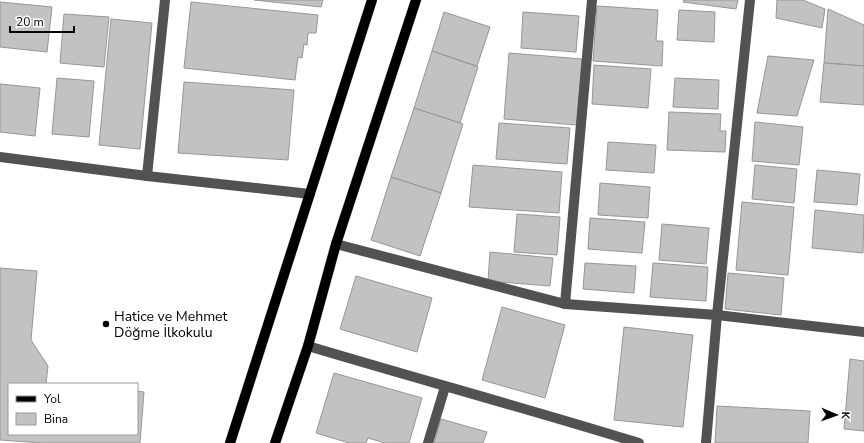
<svg xmlns="http://www.w3.org/2000/svg" width="864" height="443" viewBox="0 0 864 443" font-family="'Nunito Sans',sans-serif">
	<rect width="100%" height="100%" fill="#fff"/>
	<g fill="#c2c2c2" stroke="#969696">
		<polygon points="254,0 323,0 321,7"/>
		<polygon points="684,0 738,0 736,9 683,2"/>
		<polygon points="777,0 803,0 825,9 822,28 776,18"/>
		<polygon points="0,2 52,7 47,52 0,47"/>
		<polygon points="191,2 318,15 316,33 308,33 307,45 304,44 302,58 298,57 295,80 184,68"/>
		<polygon points="597,6 658,10 656,41 663,41 662,66 593,61"/>
		<polygon points="828,9 864,25 864,66 824,63"/>
		<polygon points="679,10 715,12 714,42 677,40"/>
		<polygon points="444,12 490,27 477,66 432,51"/>
		<polygon points="523,12 579,16 576,52 521,48"/>
		<polygon points="64,14 109,17 104,67 60,63"/>
		<polygon points="111,19 152,23 140,149 99,145"/>
		<polygon points="432,51 478,67 460,123 414,108"/>
		<polygon points="509,53 582,59 577,125 504,119"/>
		<polygon points="768,56 814,60 797,116 757,113"/>
		<polygon points="824,63 864,66 864,105 820,102"/>
		<polygon points="594,65 651,69 648,108 592,104"/>
		<polygon points="57,78 94,81 89,137 52,134"/>
		<polygon points="675,78 719,80 718,109 673,107"/>
		<polygon points="184,82 294,90 288,160 178,153"/>
		<polygon points="0,84 40,88 35,136 0,132"/>
		<polygon points="414,108 463,124 441,193 391,177"/>
		<polygon points="669,112 721,114 720,131 726,131 725,152 667,150"/>
		<polygon points="755,122 803,127 799,165 752,161"/>
		<polygon points="499,123 570,128 567,164 496,159"/>
		<polygon points="608,142 656,145 654,173 606,170"/>
		<polygon points="473,165 562,172 559,213 469,207"/>
		<polygon points="755,165 797,169 794,203 752,199"/>
		<polygon points="817,170 860,174 857,205 814,202"/>
		<polygon points="391,177 441,193 420,256 371,240"/>
		<polygon points="600,183 650,187 648,218 598,215"/>
		<polygon points="742,202 794,207 788,275 736,270"/>
		<polygon points="815,210 864,215 863,253 812,248"/>
		<polygon points="517,214 560,217 557,255 514,252"/>
		<polygon points="590,218 645,222 642,253 588,249"/>
		<polygon points="662,224 709,228 706,264 659,260"/>
		<polygon points="490,252 553,258 550,286 488,281"/>
		<polygon points="585,263 636,266 634,293 583,289"/>
		<polygon points="653,263 708,267 706,301 650,297"/>
		<polygon points="0,268 37,271 31,340 48,366 46,384 50,384 9,384 9,434 137,434 137,391 144,392 140,443 42,443 0,440"/>
		<polygon points="728,273 784,278 781,315 725,309"/>
		<polygon points="356,276 432,298 417,352 340,329"/>
		<polygon points="502,307 565,325 545,398 482,380"/>
		<polygon points="624,327 693,335 683,427 614,420"/>
		<polygon points="850,359 864,361 864,431 844,429"/>
		<polygon points="334,373 422,398 409,443 385,443 368,438 366,443 349,443 316,433"/>
		<polygon points="717,406 810,411 808,443 715,443"/>
		<polygon points="441,419 487,432 483,443 434,443"/>
	</g>
	<g fill="none" stroke-linecap="round" stroke-linejoin="round">
		<g stroke="#dbdbdb" stroke-width="11">
			<g id="major">
				<polyline points="230,443 372,0"/>
				<polyline points="275,443 308,346 336,244 416,0"/>
			</g>
		</g>
		<g stroke="#525252" stroke-width="10">
			<polyline points="0,157 147,176 310,194"/>
			<polyline points="147,176 165,0"/>
			<polyline points="336,244 565,304 717,315 864,332"/>
			<polyline points="565,304 592,0"/>
			<path d="M308,346C418,379 529,409 639,443"/>
			<polyline points="428,443 445,387"/>
			<polyline points="706,443 717,315 750,0"/>
		</g>
		<use href="#major" stroke="#000" stroke-width="10"/>
	</g>
	<circle fill="#000" stroke="#fff" stroke-width="1.5" cx="106" cy="324" r="4"/>
	<g text-anchor="middle" stroke-width="3" stroke-linejoin="round" paint-order="stroke">
		<g font-size="14" fill="#000" stroke="#fff" text-anchor="start">
			<text x="114" y="321">Hatice ve Mehmet<tspan x="114" dy="16">Döğme İlkokulu</tspan></text>
		</g>
	</g>
	<rect x="8" y="383" width="130" height="52" fill="#ffffff" stroke="#999999"/>
	<rect x="16" y="396" width="20" height="6" fill="#000000" stroke="#999999"/>
	<text x="44" y="403" font-size="12" fill="#000000">Yol</text>
	<rect x="16" y="413" width="20" height="12" fill="#c2c2c2" stroke="#999999"/>
	<text x="44" y="423" font-size="12" fill="#000000">Bina</text>
	<g transform="translate(836 415) rotate(92)" stroke="#ffffff" stroke-width="3" paint-order="stroke">
	<path d="M0-3L7 15L0 10L-7 15Z" fill="#000000"/>
	<text y="-6" font-size="11" font-weight="bold" text-anchor="middle" fill="#000000">K</text>
	</g>
	<path d="M10 26v6h64v-6" fill="none" stroke="#000000" stroke-width="2"/>
	<text x="16" y="26" font-size="12" fill="#000000" stroke="#ffffff" stroke-width="3" paint-order="stroke">20 m</text>
</svg>
